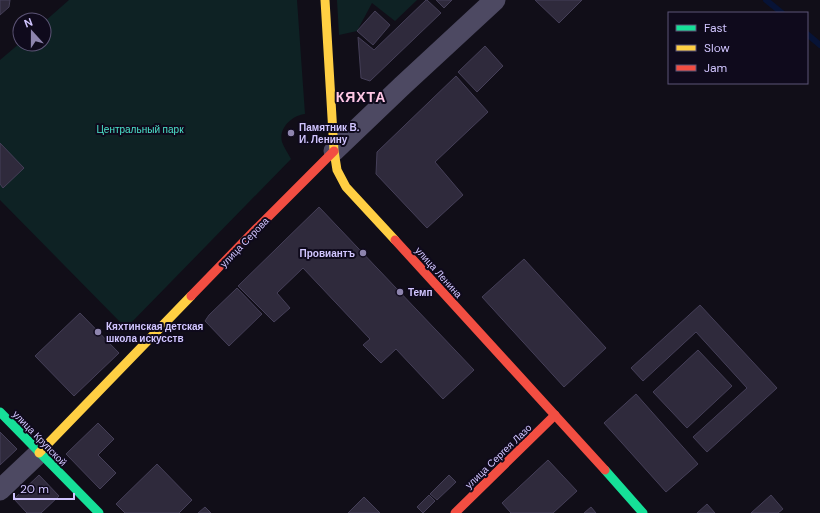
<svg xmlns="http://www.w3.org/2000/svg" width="820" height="513" viewBox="0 0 820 513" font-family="'DM Sans',sans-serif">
	<rect width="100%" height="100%" fill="#110e18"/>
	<g fill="#0e2224">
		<path d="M69,0H297L305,114C293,115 278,128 282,142C284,148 288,153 291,159L126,328L0,200V60L20,43V44H44V22Z"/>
		<polygon points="337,0 417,0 395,21 372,3 357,31 339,35"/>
	</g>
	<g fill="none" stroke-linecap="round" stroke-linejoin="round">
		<g stroke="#071336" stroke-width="6">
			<polyline points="766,0 782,13"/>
			<polyline points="807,34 820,45"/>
		</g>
	</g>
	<g fill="#2f2a3c" stroke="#453f58">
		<polygon points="0,0 10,0 9,7 0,15"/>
		<polygon points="426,0 427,0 441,13 370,81 361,78 358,37 374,50"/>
		<polygon points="436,0 452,0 444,8"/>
		<polygon points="535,0 582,0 559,23"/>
		<polygon points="375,11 390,25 373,45 357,31"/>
		<polygon points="485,46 503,66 477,92 458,72"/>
		<polygon points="456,76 488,112 435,162 463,195 427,228 376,174 377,152"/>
		<polygon points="0,143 24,168 3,188 0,184"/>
		<polygon points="319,207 474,370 443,399 396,349 381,363 363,345 370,339 303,268 277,293 290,308 274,322 238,286"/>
		<polygon points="524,259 606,348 564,387 482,297"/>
		<polygon points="237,288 262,314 229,346 205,321 209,315"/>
		<polygon points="700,305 777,388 707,452 693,437 747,388 696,332 643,381 631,368"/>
		<polygon points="80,313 119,353 74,396 35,356"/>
		<polygon points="698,350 732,386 687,428 653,392"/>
		<polygon points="636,394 698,464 666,492 604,423"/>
		<polygon points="98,423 114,439 98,455 116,473 100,489 66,454"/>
		<polygon points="0,432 17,449 0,465"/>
		<polygon points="548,460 577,491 553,513 511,513 502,503"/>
		<polygon points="157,464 192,500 179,513 125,513 116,504"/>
		<polygon points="39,475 59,496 41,513 27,513 14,499"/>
		<polygon points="449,475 456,482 437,500 430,494"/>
		<polygon points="429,495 435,501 423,513 417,507"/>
		<polygon points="771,495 783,509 778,513 751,513"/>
		<polygon points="364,497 380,513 348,513"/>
		<polygon points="707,504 715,513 697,513"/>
		<polygon points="205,507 211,513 198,513"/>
		<polygon points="591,507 596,513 584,513"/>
	</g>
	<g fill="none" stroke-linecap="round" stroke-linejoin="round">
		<g stroke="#4d4962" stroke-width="21">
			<polyline points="334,151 402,86 495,0"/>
			<polyline points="0,490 39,453"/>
		</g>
		<g stroke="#16e098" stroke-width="9">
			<polyline points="0,412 99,513"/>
			<polyline points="605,470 643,513"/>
		</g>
		<g stroke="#ffcf43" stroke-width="9">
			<polyline points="325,0 334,151 337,170 346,187 395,240"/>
			<polyline points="39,453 191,296"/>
		</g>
		<g stroke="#f24e42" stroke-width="9">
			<polyline points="395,240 605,470"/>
			<polyline points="191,296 256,229 334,151"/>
			<polyline points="455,513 555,415"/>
		</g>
	</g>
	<g fill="#8e85ae" stroke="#0f0a1c" stroke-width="1.5">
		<circle cx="291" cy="133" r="4"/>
		<circle cx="363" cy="253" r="4"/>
		<circle cx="400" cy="292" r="4"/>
		<circle cx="98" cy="332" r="4"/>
	</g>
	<g text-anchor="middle" stroke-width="4" stroke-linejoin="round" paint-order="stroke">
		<g font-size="10" font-weight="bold" fill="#d1c5ff" stroke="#0f0a1c" text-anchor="start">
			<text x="299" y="131">Памятник В.<tspan x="299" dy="12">И. Ленину</tspan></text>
			<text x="355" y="257" text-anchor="end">Провиантъ</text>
			<text x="408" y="296">Темп</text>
			<text x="106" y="330">Кяхтинская детская<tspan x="106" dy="12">школа искусств</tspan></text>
		</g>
		<g font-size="10" fill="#4de4cc" stroke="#0f0a1c">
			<text x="140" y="133">Центральный парк</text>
		</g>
		<g font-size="10" fill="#d1c5ff" stroke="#0f0a1c">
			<text transform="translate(244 242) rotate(-46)" y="4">улица Серова</text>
			<text transform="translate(439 272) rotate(48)" y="4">улица Ленина</text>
			<text transform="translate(40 438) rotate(46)" y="4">улица Крупской</text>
			<text transform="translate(498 456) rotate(-44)" y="4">улица Сергея Лазо</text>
		</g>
		<g font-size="14" font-weight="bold" letter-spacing="1" fill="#ffc7e6" stroke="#0f0a1c">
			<text x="361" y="102">КЯХТА</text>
		</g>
	</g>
	<rect x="668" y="12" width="140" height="72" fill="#0f0a1c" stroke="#5d5577"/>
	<rect x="676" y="25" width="20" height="6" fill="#16e098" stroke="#5d5577"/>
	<text x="704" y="32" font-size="12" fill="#d1c5ff">Fast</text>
	<rect x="676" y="45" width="20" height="6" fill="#ffcf43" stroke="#5d5577"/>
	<text x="704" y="52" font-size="12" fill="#d1c5ff">Slow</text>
	<rect x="676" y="65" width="20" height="6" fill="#f24e42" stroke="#5d5577"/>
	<text x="704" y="72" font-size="12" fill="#d1c5ff">Jam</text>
	<g transform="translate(32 32) rotate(339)"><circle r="19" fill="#0f0a1c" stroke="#5d5577"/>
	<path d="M0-3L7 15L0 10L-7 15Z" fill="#8e85ae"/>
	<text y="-6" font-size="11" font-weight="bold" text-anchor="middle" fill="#d1c5ff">N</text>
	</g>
	<path d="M14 493v6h60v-6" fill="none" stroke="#d1c5ff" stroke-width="2"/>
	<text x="20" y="493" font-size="12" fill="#d1c5ff" stroke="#0f0a1c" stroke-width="3" paint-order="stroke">20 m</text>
</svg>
